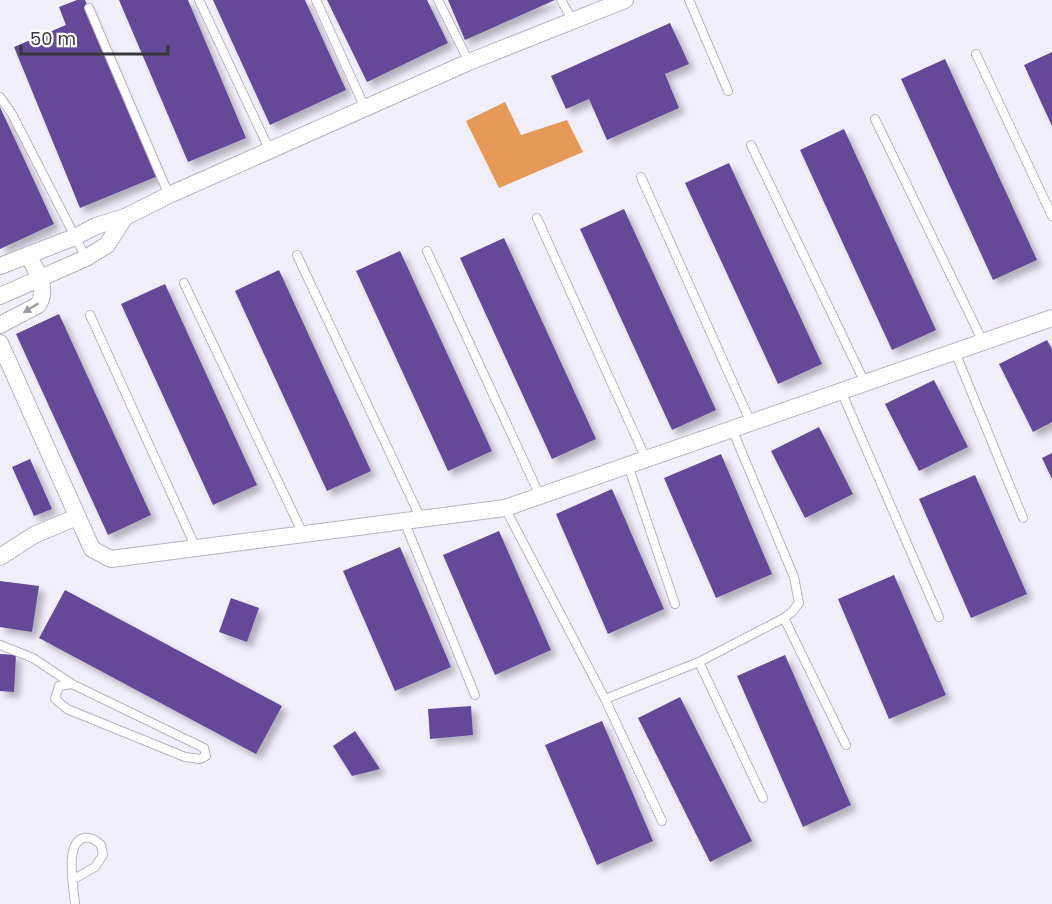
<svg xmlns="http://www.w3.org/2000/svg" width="1052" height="904" viewBox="0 0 1052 904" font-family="Poppins,sans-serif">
	<defs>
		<filter id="shadow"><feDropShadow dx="5.5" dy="5.5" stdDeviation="3" flood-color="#0004"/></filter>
	</defs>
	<rect width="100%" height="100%" fill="#f2effc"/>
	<polygon fill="#e69956" points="505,102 521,135 567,120 583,152 499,188 466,121"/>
	<g fill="#634998" filter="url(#shadow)">
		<polygon points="77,0 85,0 158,176 80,208 14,47 66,25 59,7"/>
		<polygon points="119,0 188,0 246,138 188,162"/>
		<polygon points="213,0 305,0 346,90 270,125"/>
		<polygon points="327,0 427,0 448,43 367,82"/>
		<polygon points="448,0 555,0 465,40"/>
		<polygon points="670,23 689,64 665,74 679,108 607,140 589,99 566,109 551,76"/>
		<polygon points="1052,52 1052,126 1024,65"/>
		<polygon points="945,59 1037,260 993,280 901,79"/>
		<polygon points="0,107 54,224 0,249"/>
		<polygon points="844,129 936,330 892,350 800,150"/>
		<polygon points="729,163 822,364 778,384 685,183"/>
		<polygon points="624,209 716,410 672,430 580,229"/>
		<polygon points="504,238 596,439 552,459 460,258"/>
		<polygon points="400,251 492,451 448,471 356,271"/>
		<polygon points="279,270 371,471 327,491 235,291"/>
		<polygon points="165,284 257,485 213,505 121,304"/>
		<polygon points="59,314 151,515 108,535 16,334"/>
		<polygon points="1047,340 1052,349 1052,422 1033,432 999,364"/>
		<polygon points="934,380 968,447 919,471 885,404"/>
		<polygon points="819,427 853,494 805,518 771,451"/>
		<polygon points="1052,453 1052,479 1042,458"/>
		<polygon points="721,454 772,574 716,598 664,478"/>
		<polygon points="30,459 52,509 34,516 12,467"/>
		<polygon points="975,475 1027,594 971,618 919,499"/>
		<polygon points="612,489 664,609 608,634 556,514"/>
		<polygon points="499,531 551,650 495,675 443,555"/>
		<polygon points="400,547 451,667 395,691 343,571"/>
		<polygon points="894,575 946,695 889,719 838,599"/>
		<polygon points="0,581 39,586 32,632 0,627"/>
		<polygon points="65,590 282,706 256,754 39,638"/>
		<polygon points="231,598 259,608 247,642 219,632"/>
		<polygon points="0,654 16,655 14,692 0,691"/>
		<polygon points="785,655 851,805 803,827 737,676"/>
		<polygon points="680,697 752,841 710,862 638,718"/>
		<polygon points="471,706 473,735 430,739 428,709"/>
		<polygon points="602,721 653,841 597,865 545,745"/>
		<polygon points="355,731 380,769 352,776 333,746"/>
	</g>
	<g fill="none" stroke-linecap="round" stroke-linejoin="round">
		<g stroke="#b7b3c3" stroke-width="10">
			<g id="lane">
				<polyline points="199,0 270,151"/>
				<polyline points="316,0 365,108"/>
				<polyline points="438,0 469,62"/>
				<polyline points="561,0 573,21"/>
				<polyline points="689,0 728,91"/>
				<polyline points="89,8 169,195"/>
				<polyline points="976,54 1052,216"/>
				<polyline points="0,97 12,114 86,258"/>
				<polyline points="875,119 983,342"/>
				<polyline points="751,145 865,383"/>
				<polyline points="641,177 751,423"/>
				<polyline points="537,218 646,459"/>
				<polyline points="427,251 540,496"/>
				<polyline points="297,255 421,519"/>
				<polyline points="184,283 303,534"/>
				<polyline points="90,315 196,548"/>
				<polyline points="955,352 1023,518"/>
				<polyline points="841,391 939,617"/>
				<polyline points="628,465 675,604"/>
				<polyline points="505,508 605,699 662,821"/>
				<polyline points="404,521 475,695"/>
				<polyline points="784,618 846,745"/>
				<polyline points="0,645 33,658 72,684 204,748 206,756 200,759 185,757 67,709 55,699 59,686 72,684"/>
				<polyline points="699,662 763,798"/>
				<polyline points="605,699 699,662 784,618 792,612 799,603 794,577 732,429"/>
				<path d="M72,880L95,867L103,855L101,845C97,841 91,837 84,838C64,842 74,889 75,904"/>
			</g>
		</g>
		<g stroke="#b7b3c3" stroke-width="18">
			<g id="street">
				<polyline points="0,266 75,237 96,226 125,217 169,195 469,62 625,0"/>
				<polyline points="0,296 86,258 107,245 125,217"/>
				<path d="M0,325L38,305C49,289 36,270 28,255"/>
				<polyline points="0,343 92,549 111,559 505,508 1052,318"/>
				<polyline points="0,557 34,535 77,517"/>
			</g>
		</g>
		<use href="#lane" stroke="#fff" stroke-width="8"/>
		<use href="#street" stroke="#fff" stroke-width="16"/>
	</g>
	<defs><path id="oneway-solid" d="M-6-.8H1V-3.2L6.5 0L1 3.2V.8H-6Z" transform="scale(1.5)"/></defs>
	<use fill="#9b9a9e" href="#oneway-solid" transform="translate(31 308) rotate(148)"/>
	<path d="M21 45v9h147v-9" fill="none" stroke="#37363c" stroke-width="3"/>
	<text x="30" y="45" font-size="18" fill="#37363c" stroke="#ffffff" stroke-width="4.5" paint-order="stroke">50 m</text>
</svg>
